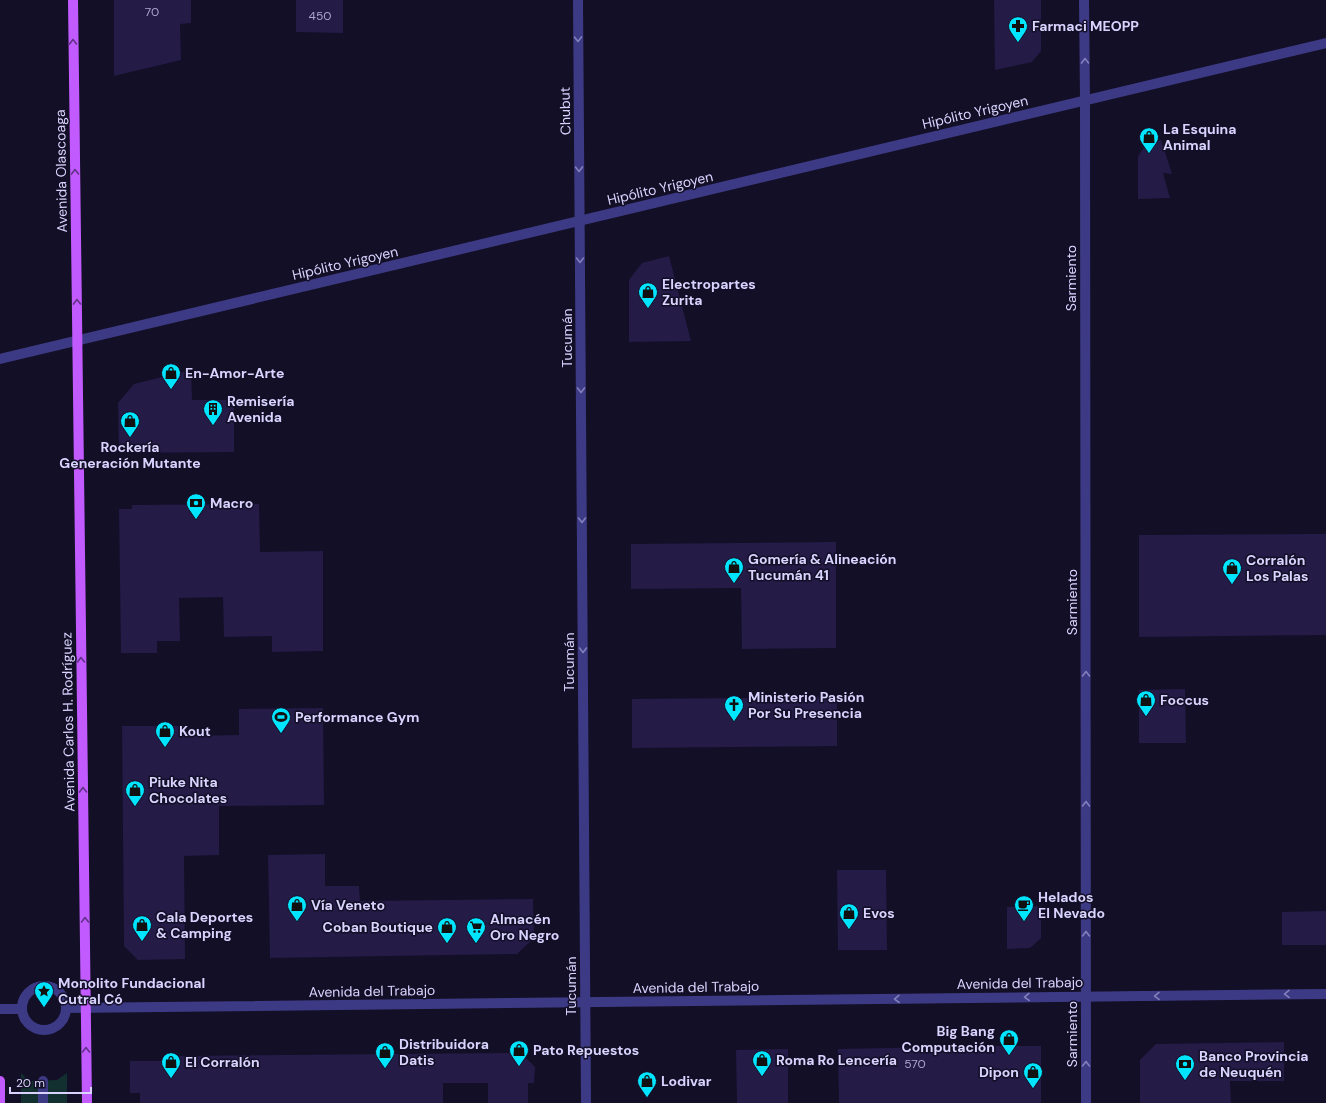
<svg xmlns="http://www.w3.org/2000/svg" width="1326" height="1103" viewBox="0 0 1326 1103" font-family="'DM Sans',sans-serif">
	<rect width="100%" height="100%" fill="#130f26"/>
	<polygon fill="#12302f" points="21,1073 29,1081 57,1080 67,1073 67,1103 21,1103"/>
	<g fill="#241b47">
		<polygon points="114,0 191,0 191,23 180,24 181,60 114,76"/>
		<polygon points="296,0 343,0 343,33 296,32"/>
		<polygon points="994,0 1041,0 1041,51 1032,62 995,70"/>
		<polygon points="1161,140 1172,174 1163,173 1170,198 1138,199 1138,156 1148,142"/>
		<polygon points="669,256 691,341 629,342 629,280 642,263"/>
		<polygon points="191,370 192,400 234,400 234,452 119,453 118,403 134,384"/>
		<polygon points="259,504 260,552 323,551 323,651 272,652 272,636 224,637 223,597 179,598 180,641 157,641 157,653 121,653 119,509 132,509 132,505"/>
		<polygon points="1326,534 1326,635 1139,637 1139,535"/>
		<polygon points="836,542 836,648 742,649 741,588 631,589 631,544"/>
		<polygon points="1185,689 1186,743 1139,743 1139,690"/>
		<polygon points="837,697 837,746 632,748 632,699"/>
		<polygon points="323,708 324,805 219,806 219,855 184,856 185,959 138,960 124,946 122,726 186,726 186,736 239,735 239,709"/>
		<polygon points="325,854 325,886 359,886 360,901 533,899 534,938 517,954 270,958 268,855"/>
		<polygon points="837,870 886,870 887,950 838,950"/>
		<polygon points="1041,906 1041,938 1030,948 1007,949 1007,907"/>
		<polygon points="1326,911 1326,945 1282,945 1282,912"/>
		<polygon points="1284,1042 1284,1081 1230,1081 1231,1103 1140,1103 1140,1060 1156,1044"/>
		<polygon points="995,1046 1041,1046 1041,1103 839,1103 838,1049"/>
		<polygon points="788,1049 788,1103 737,1103 736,1050"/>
		<polygon points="521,1053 535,1067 534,1083 528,1083 528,1103 488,1103 488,1083 443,1083 443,1103 140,1103 140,1093 130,1093 130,1061 177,1061 177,1056"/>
	</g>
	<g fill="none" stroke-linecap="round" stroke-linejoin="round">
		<g stroke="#3d3a85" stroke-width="10">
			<polyline points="578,0 586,1103"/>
			<polyline points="1084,0 1085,100 1086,1103"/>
			<polyline points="0,359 1326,43"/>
			<circle cx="44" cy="1008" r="22"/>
			<polyline points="66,1008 1326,994"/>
			<polyline points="0,1009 22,1009"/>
			<polyline points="43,1081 43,1103"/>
		</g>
		<g stroke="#c25bff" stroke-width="10">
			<polyline points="73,0 87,1103"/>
			<polyline points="0,1081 0,1103"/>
		</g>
	</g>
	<defs><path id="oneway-chevron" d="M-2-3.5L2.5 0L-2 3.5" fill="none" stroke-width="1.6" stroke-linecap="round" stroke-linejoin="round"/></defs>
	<g stroke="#837fbc">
		<use href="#oneway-chevron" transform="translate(578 39) rotate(89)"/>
		<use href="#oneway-chevron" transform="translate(1085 61) rotate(-91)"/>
		<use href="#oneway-chevron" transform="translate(579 169) rotate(89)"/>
		<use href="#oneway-chevron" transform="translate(580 260) rotate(90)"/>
		<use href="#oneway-chevron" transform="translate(581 390) rotate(90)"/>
		<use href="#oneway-chevron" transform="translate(582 520) rotate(90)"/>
		<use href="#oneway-chevron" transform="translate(583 650) rotate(90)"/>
		<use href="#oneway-chevron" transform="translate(1086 674) rotate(-90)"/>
		<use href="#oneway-chevron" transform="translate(1086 804) rotate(-90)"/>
		<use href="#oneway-chevron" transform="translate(1086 934) rotate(-90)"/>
		<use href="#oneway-chevron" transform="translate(1287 994) rotate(179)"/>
		<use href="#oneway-chevron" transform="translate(1157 996) rotate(179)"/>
		<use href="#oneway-chevron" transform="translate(1027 997) rotate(179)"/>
		<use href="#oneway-chevron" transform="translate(897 999) rotate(179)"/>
		<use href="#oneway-chevron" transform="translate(1086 1064) rotate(-90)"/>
	</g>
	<g stroke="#623188">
		<use href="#oneway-chevron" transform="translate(73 42) rotate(-91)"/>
		<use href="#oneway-chevron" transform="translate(75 172) rotate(-91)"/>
		<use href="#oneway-chevron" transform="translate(77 302) rotate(-91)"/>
		<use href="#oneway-chevron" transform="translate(81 660) rotate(-91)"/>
		<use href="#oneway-chevron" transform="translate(83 790) rotate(-91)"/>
		<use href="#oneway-chevron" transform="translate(85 920) rotate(-91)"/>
		<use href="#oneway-chevron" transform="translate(86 1050) rotate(-90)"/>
	</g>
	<defs>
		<g id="pharmacy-pin" transform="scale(1)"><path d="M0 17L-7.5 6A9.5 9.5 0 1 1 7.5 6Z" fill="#00e5ff" stroke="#130f26"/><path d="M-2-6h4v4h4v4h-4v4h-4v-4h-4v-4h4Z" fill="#111"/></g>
		<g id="shop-pin" transform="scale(1)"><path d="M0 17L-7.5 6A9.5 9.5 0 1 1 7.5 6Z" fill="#00e5ff" stroke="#130f26"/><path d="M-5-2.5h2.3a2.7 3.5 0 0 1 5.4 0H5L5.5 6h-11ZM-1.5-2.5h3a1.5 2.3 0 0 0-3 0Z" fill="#111"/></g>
		<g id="building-pin" transform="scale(1)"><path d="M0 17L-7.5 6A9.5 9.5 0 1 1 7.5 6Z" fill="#00e5ff" stroke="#130f26"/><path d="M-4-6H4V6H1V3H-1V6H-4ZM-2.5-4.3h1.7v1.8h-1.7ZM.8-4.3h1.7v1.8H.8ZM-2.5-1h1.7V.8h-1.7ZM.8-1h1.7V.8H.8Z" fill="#111"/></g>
		<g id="bank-pin" transform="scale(1)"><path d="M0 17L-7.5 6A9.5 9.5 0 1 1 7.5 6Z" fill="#00e5ff" stroke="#130f26"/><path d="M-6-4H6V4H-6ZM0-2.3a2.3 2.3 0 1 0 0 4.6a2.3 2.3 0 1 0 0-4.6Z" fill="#111"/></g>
		<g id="church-pin" transform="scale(1)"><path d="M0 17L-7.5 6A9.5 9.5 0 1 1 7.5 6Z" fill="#00e5ff" stroke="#130f26"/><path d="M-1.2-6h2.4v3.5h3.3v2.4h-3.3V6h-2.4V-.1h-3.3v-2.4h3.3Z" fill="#111"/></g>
		<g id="stadium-pin" transform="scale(1)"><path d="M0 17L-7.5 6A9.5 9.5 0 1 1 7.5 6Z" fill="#00e5ff" stroke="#130f26"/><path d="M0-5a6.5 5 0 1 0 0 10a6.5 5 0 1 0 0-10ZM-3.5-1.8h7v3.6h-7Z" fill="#111"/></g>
		<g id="cafe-pin" transform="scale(1)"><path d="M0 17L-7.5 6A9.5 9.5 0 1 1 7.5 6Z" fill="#00e5ff" stroke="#130f26"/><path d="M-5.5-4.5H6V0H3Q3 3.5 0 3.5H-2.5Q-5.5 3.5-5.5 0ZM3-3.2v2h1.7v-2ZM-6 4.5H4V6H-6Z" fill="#111"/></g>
		<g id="supermarket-pin" transform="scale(1)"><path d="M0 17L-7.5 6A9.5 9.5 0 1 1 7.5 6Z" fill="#00e5ff" stroke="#130f26"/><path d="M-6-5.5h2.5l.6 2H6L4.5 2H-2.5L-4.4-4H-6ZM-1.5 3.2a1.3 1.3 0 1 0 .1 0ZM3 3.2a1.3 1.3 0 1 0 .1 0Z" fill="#111"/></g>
		<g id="sight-pin" transform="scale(1)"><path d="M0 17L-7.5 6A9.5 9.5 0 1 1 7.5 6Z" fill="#00e5ff" stroke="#130f26"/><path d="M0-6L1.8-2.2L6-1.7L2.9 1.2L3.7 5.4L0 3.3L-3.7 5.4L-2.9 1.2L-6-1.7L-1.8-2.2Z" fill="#111"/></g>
	</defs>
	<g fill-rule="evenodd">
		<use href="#pharmacy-pin" x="1018" y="26"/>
		<use href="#shop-pin" x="1149" y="137"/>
		<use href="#shop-pin" x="648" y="292"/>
		<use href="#shop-pin" x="171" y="373"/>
		<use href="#building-pin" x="213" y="409"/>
		<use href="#shop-pin" x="130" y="421"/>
		<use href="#bank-pin" x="196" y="503"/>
		<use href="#shop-pin" x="734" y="567"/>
		<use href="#shop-pin" x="1232" y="568"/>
		<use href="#shop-pin" x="1146" y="700"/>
		<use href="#church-pin" x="734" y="705"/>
		<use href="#stadium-pin" x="281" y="717"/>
		<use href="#shop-pin" x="165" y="731"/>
		<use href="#shop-pin" x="135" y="790"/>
		<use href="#shop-pin" x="297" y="905"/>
		<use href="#cafe-pin" x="1024" y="905"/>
		<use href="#shop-pin" x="849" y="913"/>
		<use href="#shop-pin" x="142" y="925"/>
		<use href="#shop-pin" x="447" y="927"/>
		<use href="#supermarket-pin" x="476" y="927"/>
		<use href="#sight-pin" x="44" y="991"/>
		<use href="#shop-pin" x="1009" y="1039"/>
		<use href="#shop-pin" x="519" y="1050"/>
		<use href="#shop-pin" x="385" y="1052"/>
		<use href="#shop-pin" x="762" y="1060"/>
		<use href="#shop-pin" x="171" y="1062"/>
		<use href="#bank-pin" x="1185" y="1064"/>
		<use href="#shop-pin" x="1033" y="1072"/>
		<use href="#shop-pin" x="647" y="1081"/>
	</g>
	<g text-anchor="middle" stroke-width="3" stroke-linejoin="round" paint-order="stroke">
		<g font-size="12" fill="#aca6d1">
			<text x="152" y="16">70</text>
			<text x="320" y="20">450</text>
			<text x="915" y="1068">570</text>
		</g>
		<g font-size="14" font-weight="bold" fill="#d9d4ff" stroke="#130f26" text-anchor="start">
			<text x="1032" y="31">Farmaci MEOPP</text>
			<text x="1163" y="134">La Esquina<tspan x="1163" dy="16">Animal</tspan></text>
			<text x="662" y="289">Electropartes<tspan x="662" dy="16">Zurita</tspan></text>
			<text x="185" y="378">En-Amor-Arte</text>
			<text x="227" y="406">Remisería<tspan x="227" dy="16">Avenida</tspan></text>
			<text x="130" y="452" text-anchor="middle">Rockería<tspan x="130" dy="16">Generación Mutante</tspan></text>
			<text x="210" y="508">Macro</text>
			<text x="748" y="564">Gomería &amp; Alineación<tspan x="748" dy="16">Tucumán 41</tspan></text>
			<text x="1246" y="565">Corralón<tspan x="1246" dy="16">Los Palas</tspan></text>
			<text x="748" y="702">Ministerio Pasión<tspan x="748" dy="16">Por Su Presencia</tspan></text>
			<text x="1160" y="705">Foccus</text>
			<text x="295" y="722">Performance Gym</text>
			<text x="179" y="736">Kout</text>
			<text x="149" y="787">Piuke Nita<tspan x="149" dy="16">Chocolates</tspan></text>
			<text x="1038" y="902">Helados<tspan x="1038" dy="16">El Nevado</tspan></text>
			<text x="311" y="910">Vía Veneto</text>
			<text x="863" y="918">Evos</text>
			<text x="156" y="922">Cala Deportes<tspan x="156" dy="16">&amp; Camping</tspan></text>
			<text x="490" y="924">Almacén<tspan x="490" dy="16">Oro Negro</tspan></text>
			<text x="433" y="932" text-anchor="end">Coban Boutique</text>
			<text x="58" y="988">Monolito Fundacional<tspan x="58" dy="16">Cutral Có</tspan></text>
			<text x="995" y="1036" text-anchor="end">Big Bang<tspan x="995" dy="16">Computación</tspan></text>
			<text x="399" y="1049">Distribuidora<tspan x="399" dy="16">Datis</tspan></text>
			<text x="533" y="1055">Pato Repuestos</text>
			<text x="1199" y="1061">Banco Provincia<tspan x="1199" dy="16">de Neuquén</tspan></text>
			<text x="776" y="1065">Roma Ro Lencería</text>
			<text x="185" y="1067">El Corralón</text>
			<text x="1019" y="1077" text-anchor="end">Dipon</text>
			<text x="661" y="1086">Lodivar</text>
		</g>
		<g font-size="14" fill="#d9d4ff" stroke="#130f26">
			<text transform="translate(565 111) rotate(-91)" y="5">Chubut</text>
			<text transform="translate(975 112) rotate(-13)" y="5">Hipólito Yrigoyen</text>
			<text transform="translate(61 171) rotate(-91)" y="5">Avenida Olascoaga</text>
			<text transform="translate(660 188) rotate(-13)" y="5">Hipólito Yrigoyen</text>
			<text transform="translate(345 263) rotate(-13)" y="5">Hipólito Yrigoyen</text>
			<text transform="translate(1071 278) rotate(-90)" y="5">Sarmiento</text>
			<text transform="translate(567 338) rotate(-90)" y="5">Tucumán</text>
			<text transform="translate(1072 602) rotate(-90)" y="5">Sarmiento</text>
			<text transform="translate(569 662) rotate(-90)" y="5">Tucumán</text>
			<text transform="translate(68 722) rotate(-91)" y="5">Avenida Carlos H. Rodríguez</text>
			<text transform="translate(1020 983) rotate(-1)" y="5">Avenida del Trabajo</text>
			<text transform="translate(571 986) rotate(-90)" y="5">Tucumán</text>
			<text transform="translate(696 987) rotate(-1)" y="5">Avenida del Trabajo</text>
			<text transform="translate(372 991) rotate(-1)" y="5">Avenida del Trabajo</text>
			<text transform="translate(1072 1034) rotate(-90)" y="5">Sarmiento</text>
		</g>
	</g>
	<path d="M10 1087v6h81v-6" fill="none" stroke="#d9d4ff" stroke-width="2"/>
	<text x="16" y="1087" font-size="12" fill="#d9d4ff" stroke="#130f26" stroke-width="3" paint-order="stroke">20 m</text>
</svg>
